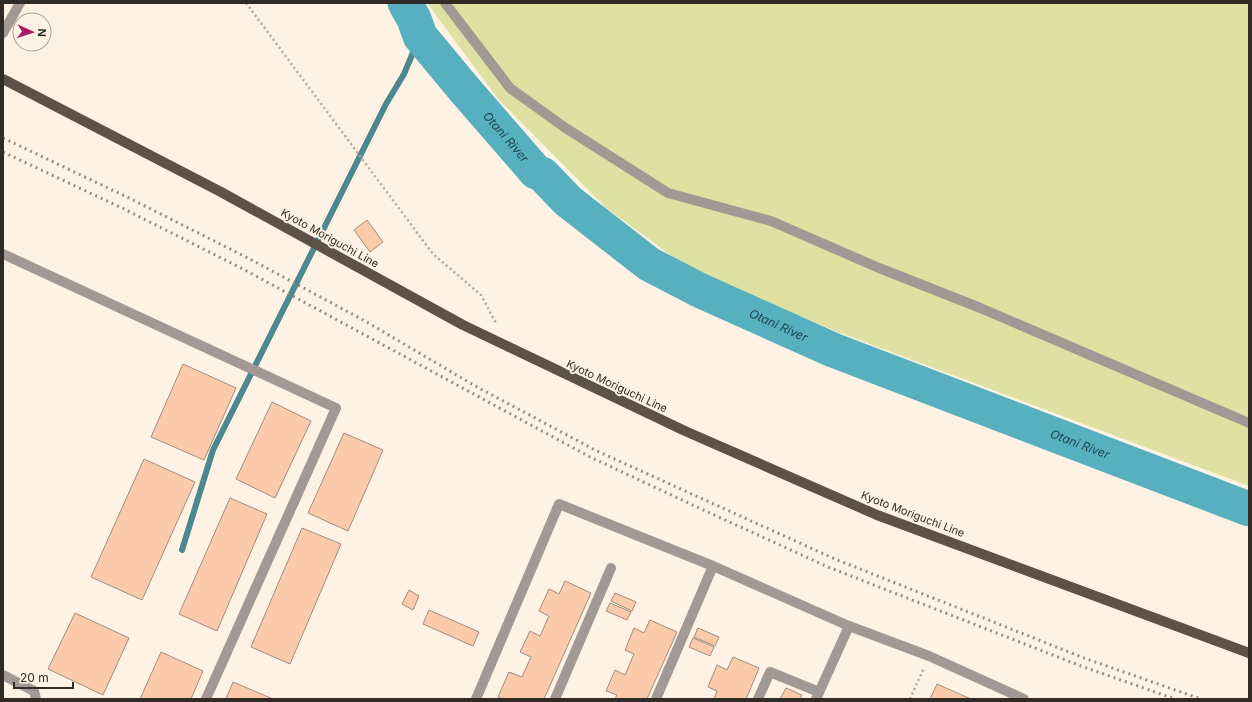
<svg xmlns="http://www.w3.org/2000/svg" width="1252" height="702" viewBox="0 0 1252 702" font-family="Inter,sans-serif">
	<rect width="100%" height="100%" fill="#fef2e4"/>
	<polygon fill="#dee1a2" points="427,3 1249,3 1249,486 843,334 691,270 605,207 498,99"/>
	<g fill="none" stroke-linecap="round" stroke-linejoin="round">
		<polyline stroke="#4b8890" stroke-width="6" points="182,550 213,450 386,104 404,74 420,36"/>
		<path stroke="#56b0bf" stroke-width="35" id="s1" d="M405,3L414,19L420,36L464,89L536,172L542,174L568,201L649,264L699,290L833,350L1249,509"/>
	</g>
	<g fill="#fbcaaa" stroke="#9f8d81">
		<polygon points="367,220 383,242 370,252 354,230"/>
		<polygon points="183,364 236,388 204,460 151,437"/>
		<polygon points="272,402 311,421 275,498 236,479"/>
		<polygon points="344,433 383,450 348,531 308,513"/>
		<polygon points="144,459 195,482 142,600 91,577"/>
		<polygon points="230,498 267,514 217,631 179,614"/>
		<polygon points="302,528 341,544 290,664 251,647"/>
		<polygon points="565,581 591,593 544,699 503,699 498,697 509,672 522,677 531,657 520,652 530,631 540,636 549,616 539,611 549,589 559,594"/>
		<polygon points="409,590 419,596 413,610 402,604"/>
		<polygon points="615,593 636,602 632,611 611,601"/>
		<polygon points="610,603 631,612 627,620 606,611"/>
		<polygon points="429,610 479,632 473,646 423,624"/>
		<polygon points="75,613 129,638 103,695 48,669"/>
		<polygon points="650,620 677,632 647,699 615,699 617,695 606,691 615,670 625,675 634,654 625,650 634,628 644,633"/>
		<polygon points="698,628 719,637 715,646 694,637"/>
		<polygon points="693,638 714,647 710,656 689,647"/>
		<polygon points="161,652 203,671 191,699 140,699"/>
		<polygon points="733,657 759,668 746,699 714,699 717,691 708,687 717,665 727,670"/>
		<polygon points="233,682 273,699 226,699"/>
		<polygon points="937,684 971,699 930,699"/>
		<polygon points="786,688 802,695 800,699 780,699"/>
	</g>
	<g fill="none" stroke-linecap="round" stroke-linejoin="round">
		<g stroke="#b0a79c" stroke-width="2.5" stroke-dasharray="2 3" stroke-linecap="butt">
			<polyline points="246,3 433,254 481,295 496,323"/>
			<polyline points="910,699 924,668"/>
		</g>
		<g stroke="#a29994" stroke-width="10">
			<polyline points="445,3 510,88 564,127 668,193 771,221 879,268 978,307 1249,423"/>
			<polyline points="3,254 336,408 206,699"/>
			<polyline points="3,675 34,691 36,699"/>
			<polyline points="555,699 611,568"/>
			<polyline points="656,699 713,566"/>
			<polyline points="758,699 770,672 819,692"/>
		</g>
		<g stroke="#a29994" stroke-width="10">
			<polyline points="3,33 20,3"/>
			<polyline points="476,699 559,504 713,566 849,626 929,656 1024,699"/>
			<polyline points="816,699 849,626"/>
		</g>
		<polyline stroke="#5e5147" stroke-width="10" points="3,79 221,192 463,325 685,431 877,515 1249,653"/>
		<g stroke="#978e84" stroke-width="3" stroke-dasharray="2 4" stroke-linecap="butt">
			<polyline points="3,138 127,197 248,258 365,321 477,387 597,451 835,559 1084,658 1201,699"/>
			<polyline points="3,152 124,209 243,269 590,457 712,514 828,567 1081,666 1175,699"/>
		</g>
	</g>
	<g text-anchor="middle" stroke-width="4" stroke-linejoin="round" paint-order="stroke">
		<g font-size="11" fill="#302b24" stroke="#fef2e4">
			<text transform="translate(330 238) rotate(29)" y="4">Kyoto Moriguchi Line</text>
			<text transform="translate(617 386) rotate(25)" y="4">Kyoto Moriguchi Line</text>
			<text transform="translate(913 514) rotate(21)" y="4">Kyoto Moriguchi Line</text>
		</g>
		<g font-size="12" font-style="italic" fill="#1e484e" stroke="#fef2e4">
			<text dy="4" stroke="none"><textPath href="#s1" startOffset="169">Otani River</textPath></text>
			<text dy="4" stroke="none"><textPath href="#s1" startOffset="505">Otani River</textPath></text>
			<text dy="4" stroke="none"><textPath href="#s1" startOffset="829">Otani River</textPath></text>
		</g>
	</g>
	<rect width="1252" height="702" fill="none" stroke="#302b24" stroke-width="8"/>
	<g transform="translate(32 32) rotate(93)"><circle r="19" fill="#fef2e4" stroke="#aca297"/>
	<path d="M0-3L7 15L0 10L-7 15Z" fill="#a71c62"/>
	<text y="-6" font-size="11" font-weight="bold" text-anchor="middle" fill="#302b24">N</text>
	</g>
	<path d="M14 682v6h59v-6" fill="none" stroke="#302b24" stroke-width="2"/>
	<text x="20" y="682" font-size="12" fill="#302b24" stroke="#fef2e4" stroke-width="3" paint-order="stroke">20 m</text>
</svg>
